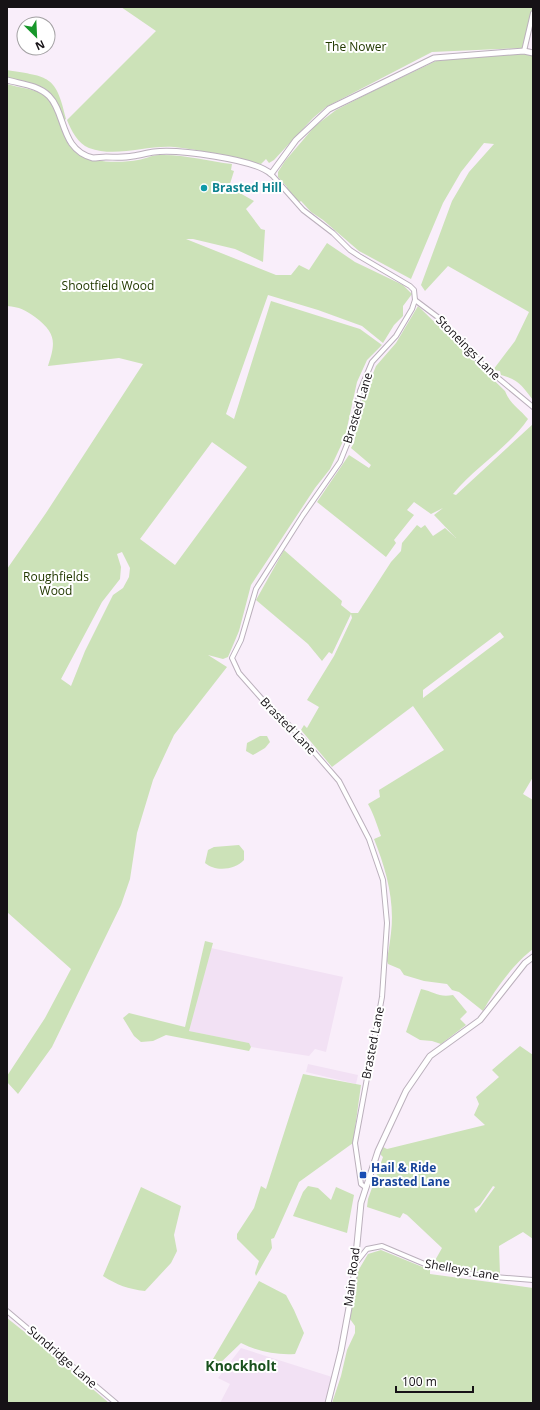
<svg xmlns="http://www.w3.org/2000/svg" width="540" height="1410" viewBox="0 0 540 1410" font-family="'Open Sans',sans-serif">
	<rect width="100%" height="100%" fill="#f9eefa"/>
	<g fill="#f2e1f4">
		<polygon points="211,948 343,977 326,1052 315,1049 309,1056 251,1047 248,1043 188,1031"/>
		<polygon points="308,1064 358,1075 356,1084 306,1072"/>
		<polygon points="241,1348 332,1377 324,1403 220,1403 230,1384 218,1378"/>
	</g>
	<g fill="#cce2b8" fill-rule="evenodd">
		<path d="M121,7H533L523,48L432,52L326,107L313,118L274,160L269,163L266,159L261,164C232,158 203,150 174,147C146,145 116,158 89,148C78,144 71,130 67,120L156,31Z"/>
		<path d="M521,52L533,55V400C522,386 519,380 501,375L500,371L493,370L515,341L529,312L448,266L425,291L421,285L452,201L469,172L494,144L484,143L461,172L443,203L411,279L359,251L323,220L311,212L301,201L298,203L285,189L287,187L278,177V172L285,161L315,126L336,110L367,94L436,61Z"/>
		<path d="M7,70C49,77 56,75 66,119L63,121C51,84 41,87 7,77Z"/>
		<path d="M7,84C19,88 34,88 45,96C63,110 58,141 78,154C92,163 122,163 138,160C145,159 152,155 159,155C183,154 208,161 232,164L231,170L234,171L229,187L254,201L246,209L261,229L265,230L263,262L235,249L193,239H186L276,275H291L299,265L309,270L327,243L355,262L403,285L412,294L403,306V316L394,325L383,343L362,326L318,310L268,295L226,414L234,419L271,301L360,329L382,345L367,360L357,382L345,437L330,469L315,488L251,585L239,631L228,657L223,659L208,655L227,667L174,735L153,780L137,833L130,879L121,905L52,1047L18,1094L7,1082V1076L45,1018L71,969L7,912V569L46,513L143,364L119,358L48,366C56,342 56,333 35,317C25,310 20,307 7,306ZM212,442L247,467L175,565L140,539ZM122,552L130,568L129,577L123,588L113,595L85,651L71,686L61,679L102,602L120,579L121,567L117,554Z"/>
		<path d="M418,306L505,391C510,404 519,408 528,419C508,448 475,467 453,494L456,495L533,424V777L523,794L533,800V949C514,963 494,991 483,1011L459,992L452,990L447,984L424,981L404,975L400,969L388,964L387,961C388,952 390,943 391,933C395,901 386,869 374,839L381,836C377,825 374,815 368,804L380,797L379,790L444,750L413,706L332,767L301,730L304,725L307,728L319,707L307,700L334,656L352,618L351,614L332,654L329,652L322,661L308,644L256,600L284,550L342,601L341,605L351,613H358L391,562L401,551L402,543L417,525L421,528L425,525L433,536L445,528L456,538L434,515L443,508L431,514L414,502L407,510L414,515L394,540L396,543L386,557L317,502L349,455L369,468L371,465L351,448L354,443L361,403L376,366L396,343ZM500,632L504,637L423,698V690Z"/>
		<polygon points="260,736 267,736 270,742 265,748 253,755 246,751 247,743"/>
		<path d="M239,845L244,851V860C235,870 215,872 205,863L208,850L214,847Z"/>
		<polygon points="205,941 213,943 189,1031 249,1043 251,1047 249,1051 166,1035 153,1041 141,1042 134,1036 123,1018 129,1013 185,1027"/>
		<path d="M421,989C435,992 439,998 453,995L467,1012L460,1019L466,1025L441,1044L432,1041L420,1040L406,1032Z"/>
		<path d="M520,1046L533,1055V1239L523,1232L499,1246L500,1275L433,1264L442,1248L407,1215L403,1213L400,1218L367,1207L368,1199L383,1157L380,1154L383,1147L387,1149L485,1125L474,1115L479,1104L476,1097L499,1077L492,1070ZM493,1186L495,1187L476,1213L474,1209L480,1205Z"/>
		<polygon points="303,1074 361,1085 353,1143 299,1182 274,1238 271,1239 272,1248 256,1276 255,1273 259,1261 237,1239 237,1234 254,1208 261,1186 266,1189"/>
		<polygon points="308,1186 318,1188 331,1200 336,1187 354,1195 347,1233 293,1216 303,1192"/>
		<path d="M141,1187L181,1206L174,1235L177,1251L171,1263L145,1291C128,1289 117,1285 103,1276Z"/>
		<polygon points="381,1250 430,1270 430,1274 533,1288 533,1403 332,1403 341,1376 347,1350 355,1333 355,1326 350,1319 358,1271 368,1254"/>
		<path d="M259,1281L286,1295L294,1310L304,1333L295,1354C276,1355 259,1352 241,1343L215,1368L210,1364Z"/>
		<polygon points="7,1318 46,1349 109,1403 7,1403"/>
	</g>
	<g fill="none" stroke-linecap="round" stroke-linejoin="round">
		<g stroke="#bbb0bc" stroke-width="6">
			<g id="minor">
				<polyline points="524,51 533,13"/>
				<polyline points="271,174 303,210 333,233 350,250 359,256 410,286 414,290 415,300 439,318 486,368 533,407"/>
				<polyline points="365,1187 361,1184 355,1143 382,997 387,923 383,880 369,839 339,781 300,736 262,699 239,673 232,658 241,640 256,589 303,515 340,462 352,432 360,391 372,362 396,336 412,309 415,300"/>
				<polyline points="355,1264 367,1249 382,1246 427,1265 482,1276 533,1280"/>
				<polyline points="7,1311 116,1403"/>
			</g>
		</g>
		<g stroke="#bbb0bc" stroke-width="7">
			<g id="tertiary">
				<path d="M7,80C21,84 38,85 49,96C66,113 60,150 93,158C97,158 102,157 106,157C115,157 123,158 133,156C140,155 147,153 154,152C177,149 255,159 271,174L296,140L329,109L434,58L524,51L533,53"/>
				<polyline points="328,1403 341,1351 353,1286 361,1203 378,1151 406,1091 430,1056 480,1020 525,963 533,957"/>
			</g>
		</g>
		<use href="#minor" stroke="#fff" stroke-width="4"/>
		<use href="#tertiary" stroke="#fff" stroke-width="5"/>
	</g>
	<circle fill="#0f9aa8" stroke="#fff" stroke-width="1.5" cx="204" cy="188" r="4"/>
	<rect fill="#1a4fb4" stroke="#fff" stroke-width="1.5" x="359" y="1171" width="8" height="8" rx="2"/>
	<g text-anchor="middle" stroke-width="4" stroke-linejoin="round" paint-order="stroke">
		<g font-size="12" fill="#223900" stroke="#fff">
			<text x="356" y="51">The Nower</text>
			<text x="108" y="290">Shootfield Wood</text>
			<text x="56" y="581">Roughfields<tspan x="56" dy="14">Wood</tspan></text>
		</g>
		<g font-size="12" font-weight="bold" fill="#0d838f" stroke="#fff" text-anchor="start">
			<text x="212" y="192">Brasted Hill</text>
		</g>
		<g font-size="12" fill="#161216" stroke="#fff">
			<text transform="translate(468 348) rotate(45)" y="4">Stoneings Lane</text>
			<text transform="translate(358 408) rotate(-73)" y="4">Brasted Lane</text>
			<text transform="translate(288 726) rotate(46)" y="4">Brasted Lane</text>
			<text transform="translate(373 1043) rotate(-79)" y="4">Brasted Lane</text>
			<text transform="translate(462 1270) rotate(10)" y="4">Shelleys Lane</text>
			<text transform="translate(352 1277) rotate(-83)" y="4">Main Road</text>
			<text transform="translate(62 1357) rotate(41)" y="4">Sundridge Lane</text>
		</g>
		<g font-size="12" font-weight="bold" fill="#164399" stroke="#fff" text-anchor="start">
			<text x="371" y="1172">Hail &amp; Ride<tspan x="371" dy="14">Brasted Lane</tspan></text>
		</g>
		<g font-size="14" font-weight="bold" fill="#19501d" stroke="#fff">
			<text x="241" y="1371">Knockholt</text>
		</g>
	</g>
	<rect width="540" height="1410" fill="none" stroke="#161216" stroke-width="16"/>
	<g transform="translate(36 36) rotate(156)"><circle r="19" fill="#ffffff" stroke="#a2a0a2"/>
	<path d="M0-3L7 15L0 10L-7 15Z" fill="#17972a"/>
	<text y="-6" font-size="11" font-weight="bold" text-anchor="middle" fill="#161216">N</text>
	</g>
	<path d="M396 1386v6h77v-6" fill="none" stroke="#161216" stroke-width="2"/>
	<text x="402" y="1386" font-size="12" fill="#161216" stroke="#ffffff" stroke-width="3" paint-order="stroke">100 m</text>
</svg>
